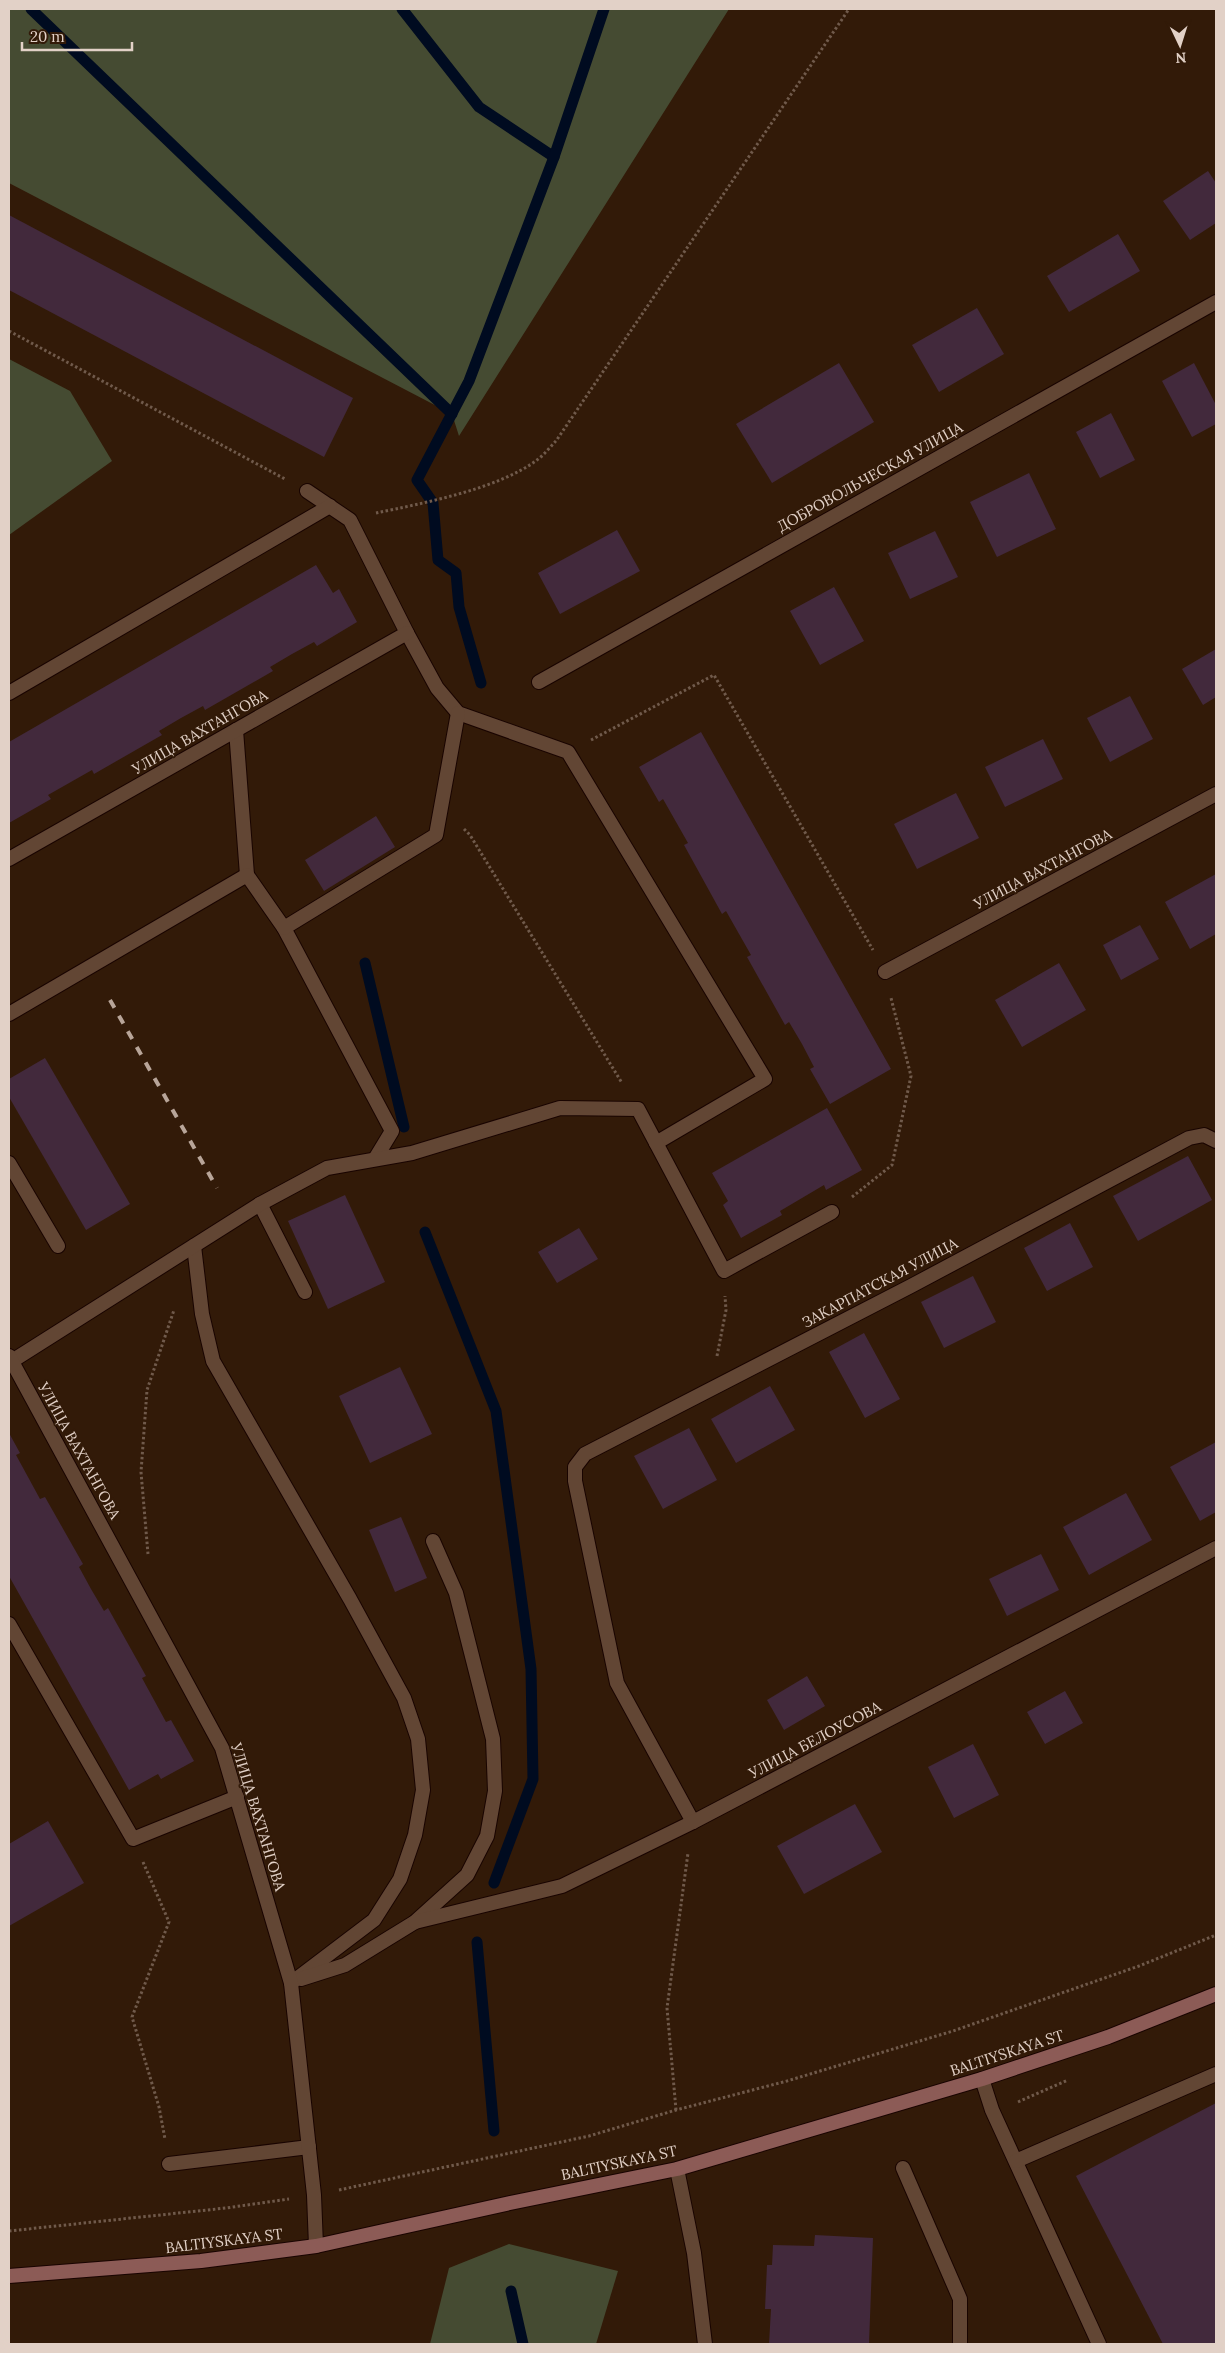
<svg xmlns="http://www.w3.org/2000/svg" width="1225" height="2353" viewBox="0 0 1225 2353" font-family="Lora,serif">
	<rect width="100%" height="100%" fill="#321a08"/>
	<g fill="#454b32">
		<polygon points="9,9 729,9 459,436 452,414 9,183"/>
		<polygon points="9,359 70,391 112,461 9,535"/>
		<polygon points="509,2244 618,2271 596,2344 430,2344 449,2268"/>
	</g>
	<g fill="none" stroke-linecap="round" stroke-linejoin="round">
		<g stroke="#000b20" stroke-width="11">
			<polyline points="31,9 452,414"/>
			<polyline points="402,9 479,107 554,157"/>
			<polyline points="481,683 459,607 456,573 438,560 433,503 417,480 469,381 554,157 604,9"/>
			<polyline points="365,963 404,1127"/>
			<polyline points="425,1232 496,1411 531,1669 533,1779 494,1883"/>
			<polyline points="477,1942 494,2131"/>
			<polyline points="511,2291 523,2344"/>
		</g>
	</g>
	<g fill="#42293c">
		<polygon points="1208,171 1216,183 1216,223 1190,240 1163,201"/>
		<polygon points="9,215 353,398 324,457 9,290"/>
		<polygon points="1118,234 1140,271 1069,312 1047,276"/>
		<polygon points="977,308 1004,354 939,392 912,345"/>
		<polygon points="839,363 874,422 772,483 736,424"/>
		<polygon points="1194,363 1216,405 1216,424 1192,437 1162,381"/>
		<polygon points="1111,413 1135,460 1100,478 1076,432"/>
		<polygon points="1029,473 1056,529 997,557 970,502"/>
		<polygon points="617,530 640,571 560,614 538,573"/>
		<polygon points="935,531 958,577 910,599 888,553"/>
		<polygon points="316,565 333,593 339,589 357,622 317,646 314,642 292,654 270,667 273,671 205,710 203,706 181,718 159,731 162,735 94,774 92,770 48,795 51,799 9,823 9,742"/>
		<polygon points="834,587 864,641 820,665 790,611"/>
		<polygon points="1216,649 1216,697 1203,705 1182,669"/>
		<polygon points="1130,696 1153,739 1110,762 1087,718"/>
		<polygon points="701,732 891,1069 830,1104 810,1069 814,1067 802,1044 789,1022 785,1025 747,957 751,955 726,911 722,914 684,845 688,843 663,799 659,802 639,767"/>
		<polygon points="1043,739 1063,779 1005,807 985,767"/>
		<polygon points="956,793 979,838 917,869 894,824"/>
		<polygon points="376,816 395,847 324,891 305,860"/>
		<polygon points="1216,874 1216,934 1190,949 1165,902"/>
		<polygon points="1140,925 1159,959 1121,980 1103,945"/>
		<polygon points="1059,963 1086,1010 1022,1047 995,1000"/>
		<polygon points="45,1058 130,1204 86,1230 9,1097 9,1079"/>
		<polygon points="827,1108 862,1170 826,1190 824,1185 780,1211 782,1215 741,1238 723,1205 728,1201 712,1173"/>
		<polygon points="1188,1156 1212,1200 1138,1241 1113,1196"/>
		<polygon points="345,1195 385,1282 328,1309 288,1221"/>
		<polygon points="1070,1223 1093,1267 1047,1291 1024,1248"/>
		<polygon points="579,1228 598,1259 557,1283 538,1252"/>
		<polygon points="973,1276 996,1322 944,1348 921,1302"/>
		<polygon points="864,1333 900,1399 865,1418 829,1352"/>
		<polygon points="400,1367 432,1434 370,1463 339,1396"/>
		<polygon points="770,1386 795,1430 736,1463 711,1419"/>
		<polygon points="689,1428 717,1480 663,1509 634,1456"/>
		<polygon points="9,1433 20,1453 16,1455 40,1499 45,1497 83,1564 79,1567 91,1589 104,1611 108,1608 146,1676 142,1678 166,1722 171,1720 194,1761 161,1779 158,1774 129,1790 9,1576"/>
		<polygon points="1216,1442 1216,1512 1200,1521 1170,1467"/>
		<polygon points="1126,1493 1152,1540 1089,1575 1063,1527"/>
		<polygon points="401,1517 427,1578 395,1592 369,1530"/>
		<polygon points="1041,1554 1059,1590 1007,1616 989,1579"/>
		<polygon points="807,1676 825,1706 784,1730 767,1700"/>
		<polygon points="1065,1691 1083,1723 1045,1744 1027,1712"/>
		<polygon points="973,1744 999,1795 954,1818 928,1767"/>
		<polygon points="855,1804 882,1852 804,1894 777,1846"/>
		<polygon points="48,1821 84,1883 9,1926 9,1844"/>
		<polygon points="1216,2103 1216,2344 1163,2344 1076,2176"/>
		<polygon points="815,2235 873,2238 869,2344 769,2344 771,2309 765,2309 767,2265 772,2265 773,2245 814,2246"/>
	</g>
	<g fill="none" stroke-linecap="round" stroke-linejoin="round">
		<g stroke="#190400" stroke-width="16">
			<g id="service">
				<polyline points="307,491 350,520 407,633 437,688 458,713 568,752 765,1079 656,1143"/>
				<polyline points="9,693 330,506"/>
				<polyline points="236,730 247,875"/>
				<polyline points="284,928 392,1131 375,1159"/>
				<polyline points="9,1014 247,875 284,928 436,835 458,713"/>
				<polyline points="9,1163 58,1246"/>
				<polyline points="260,1204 305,1292"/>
				<polyline points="194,1246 202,1314 213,1361 350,1599 404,1698 418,1739 423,1790 415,1835 400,1879 374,1920 291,1983"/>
				<polyline points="12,1361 260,1204 327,1168 412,1153 560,1108 638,1109 724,1271 832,1212"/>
				<polyline points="9,1624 133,1839 237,1797"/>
				<polyline points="301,1979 345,1965 415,1922 467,1875 487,1836 495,1791 493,1739 456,1593 433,1541"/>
				<polyline points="982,2079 992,2110 1099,2344"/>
				<polyline points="1016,2161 1216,2074"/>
				<polyline points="169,2164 309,2147"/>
				<polyline points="903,2168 960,2299 960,2344"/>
				<polyline points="677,2169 694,2253 705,2344"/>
			</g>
		</g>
		<g stroke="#190400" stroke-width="16">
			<g id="minor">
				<polyline points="539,682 1216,302"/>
				<polyline points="9,859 407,633"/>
				<polyline points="885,972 1216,794"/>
				<polyline points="9,1356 222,1748 291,1983 314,2195 316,2246"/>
				<polyline points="693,1822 617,1683 575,1481 575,1467 585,1454 911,1286 1189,1138 1204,1135 1216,1141"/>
				<polyline points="415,1922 562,1886 693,1822 1216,1548"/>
			</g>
		</g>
		<g stroke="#190400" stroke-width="16">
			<polyline id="secondary" points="9,2276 201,2261 316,2246 510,2203 677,2169 982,2079 1108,2037 1216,1994"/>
		</g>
		<g stroke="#705a4b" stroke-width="3" stroke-dasharray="2.5 2.5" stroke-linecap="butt">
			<polyline points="9,331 285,479"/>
			<path d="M376,513C424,503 498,489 537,460C544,455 550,447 556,441L849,9"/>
			<polyline points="591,740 714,675 873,950"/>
			<polyline points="464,829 470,835 622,1083"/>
			<polyline points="852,1197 892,1165 911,1076 891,998"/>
			<polyline points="717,1356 726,1310 725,1296"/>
			<polyline points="148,1554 141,1472 147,1390 174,1310"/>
			<polyline points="143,1862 169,1922 132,2017 159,2107 165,2139"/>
			<polyline points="1018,2102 1068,2080"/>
			<polyline points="676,2110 667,2008 688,1853"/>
			<polyline points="339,2190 589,2136 676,2110 787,2081 953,2031 1139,1966 1216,1935"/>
			<polyline points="9,2231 226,2208 289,2199"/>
		</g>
		<use href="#service" stroke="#624634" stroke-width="14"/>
		<use href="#minor" stroke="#624634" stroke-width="14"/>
		<use href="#secondary" stroke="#8c5b56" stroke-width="14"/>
		<polyline stroke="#b8a599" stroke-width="4" stroke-dasharray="9 9" stroke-linecap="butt" points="110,1000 217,1188"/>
	</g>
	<g text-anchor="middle" stroke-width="4" stroke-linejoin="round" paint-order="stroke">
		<g font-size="15" fill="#e2d1c7" stroke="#321a08">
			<text transform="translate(870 477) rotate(-29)" y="5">ДОБРОВОЛЬЧЕСКАЯ УЛИЦА</text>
			<text transform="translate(200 732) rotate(-30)" y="5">УЛИЦА ВАХТАНГОВА</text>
			<text transform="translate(1043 869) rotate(-28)" y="5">УЛИЦА ВАХТАНГОВА</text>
			<text transform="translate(880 1283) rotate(-28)" y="5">ЗАКАРПАТСКАЯ УЛИЦА</text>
			<text transform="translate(79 1451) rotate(61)" y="5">УЛИЦА ВАХТАНГОВА</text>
			<text transform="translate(815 1740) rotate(-28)" y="5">УЛИЦА БЕЛОУСОВА</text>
			<text transform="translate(258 1817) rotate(73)" y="5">УЛИЦА ВАХТАНГОВА</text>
			<text transform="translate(1007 2053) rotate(-18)" y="5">BALTIYSKAYA ST</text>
			<text transform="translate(619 2163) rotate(-12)" y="5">BALTIYSKAYA ST</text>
			<text transform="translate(224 2241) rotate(-7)" y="5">BALTIYSKAYA ST</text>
		</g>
	</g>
	<rect width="1225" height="2353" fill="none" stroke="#e2d1c7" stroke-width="20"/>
	<g transform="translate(1180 45) rotate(176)" stroke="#321a08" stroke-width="4" paint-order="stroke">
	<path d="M0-4L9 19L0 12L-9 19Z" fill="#e2d1c7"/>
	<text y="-8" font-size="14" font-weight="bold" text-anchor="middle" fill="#e2d1c7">N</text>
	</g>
	<path d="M22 42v8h110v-8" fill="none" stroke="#e2d1c7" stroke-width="2.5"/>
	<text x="30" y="42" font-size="15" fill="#e2d1c7" stroke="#321a08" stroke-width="4" paint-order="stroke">20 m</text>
</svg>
